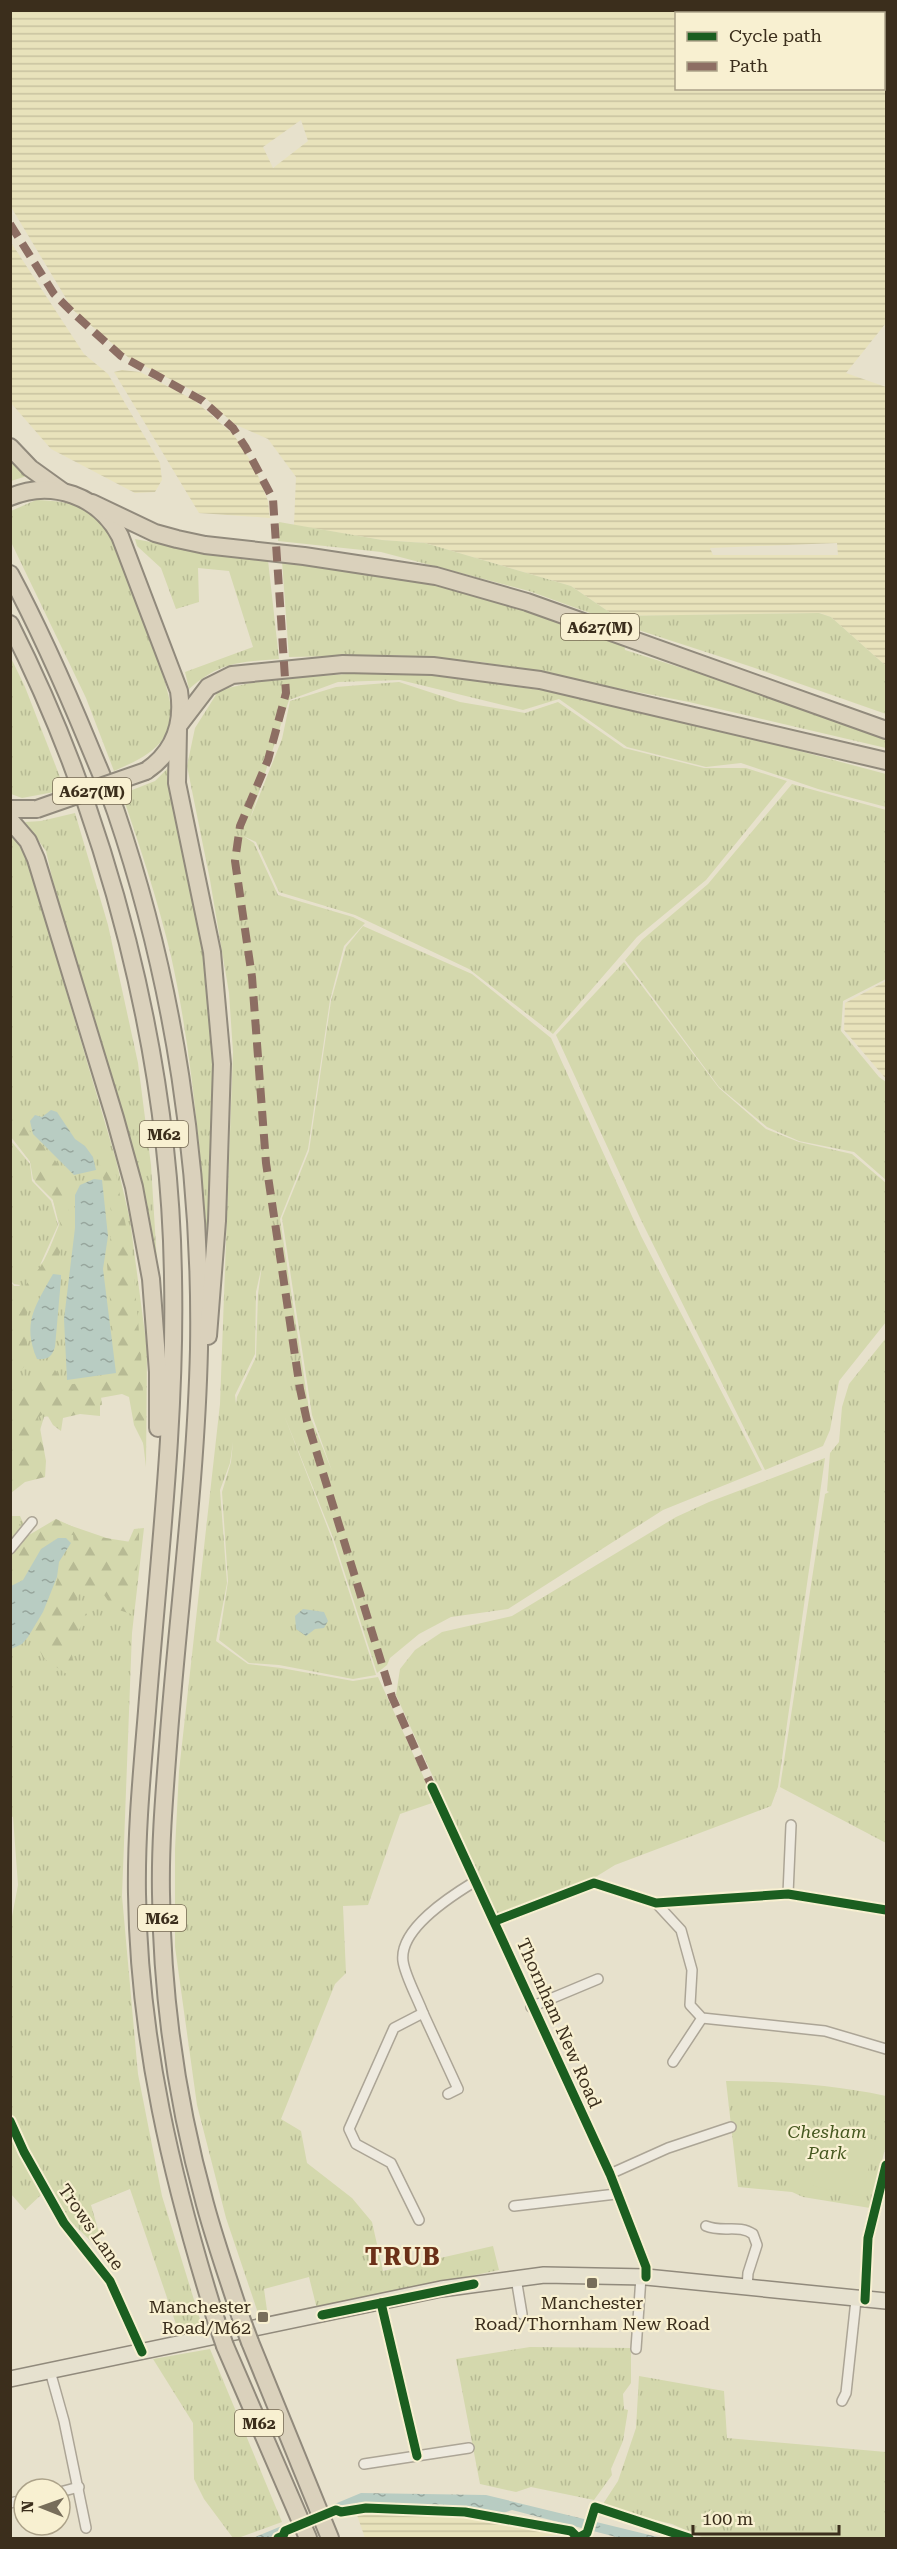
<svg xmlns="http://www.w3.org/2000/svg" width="897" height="2549" viewBox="0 0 897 2549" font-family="'Roboto Serif',serif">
	<defs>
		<pattern id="farmland-rules" width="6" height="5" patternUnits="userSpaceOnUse" patternTransform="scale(1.5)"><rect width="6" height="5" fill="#e8e2bb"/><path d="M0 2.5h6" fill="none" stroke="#c8c2a0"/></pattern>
		<pattern id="grass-tufts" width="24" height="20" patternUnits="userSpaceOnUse" patternTransform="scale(1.5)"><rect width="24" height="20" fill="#d4d8ad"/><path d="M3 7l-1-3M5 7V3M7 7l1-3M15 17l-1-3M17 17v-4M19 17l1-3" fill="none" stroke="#b7ba94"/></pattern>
		<pattern id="forest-firs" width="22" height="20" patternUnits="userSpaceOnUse" patternTransform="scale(1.5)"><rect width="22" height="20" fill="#d4d8ad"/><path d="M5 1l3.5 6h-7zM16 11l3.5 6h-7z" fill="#b7ba94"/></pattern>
		<pattern id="water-ripples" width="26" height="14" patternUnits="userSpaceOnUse" patternTransform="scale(1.5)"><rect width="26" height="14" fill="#b8ccc2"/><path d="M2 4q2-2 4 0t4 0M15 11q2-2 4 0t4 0" fill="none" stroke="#97a69d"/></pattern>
	</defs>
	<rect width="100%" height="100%" fill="#e7e1cc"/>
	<g fill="url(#farmland-rules)" fill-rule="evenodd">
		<path d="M10,11H886V323L846,373L886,387V666L831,617L820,613L615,616L571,586L425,543L382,540L294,525L296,477L268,439L234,424L203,396L129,358L73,310L11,207ZM676,14H884V88H676ZM301,120L308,141L273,168L263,147ZM837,543L838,555H713L710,548Z"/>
		<polygon points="10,241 84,354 108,374 160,463 162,480 155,492 135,493 51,449 11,403"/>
		<polygon points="122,370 140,372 194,400 234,435 255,468 268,501 270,518 199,513 114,372"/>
		<polygon points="886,981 886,1079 844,1030 845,1003"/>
		<polygon points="432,2513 522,2525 566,2534 529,2538 365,2538 357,2515"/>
	</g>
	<g fill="url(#grass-tufts)" fill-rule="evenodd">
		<polygon points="11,452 30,475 11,481"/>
		<path d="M36,500C55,501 77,502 93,514C98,518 105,526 108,531C121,550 176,700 172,718C165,749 141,759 114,771L86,698L11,542V511Z"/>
		<polygon points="279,522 382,540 425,543 571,586 615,616 819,613 831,617 886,666 886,714 752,667 623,625 529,591 381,552 278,541"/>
		<path d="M135,539L219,555L268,560L279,659C239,662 220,662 189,689L185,672L253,647L229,571L198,568L199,602L176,609L161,568L137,546Z"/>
		<polygon points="282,561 396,575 501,601 624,642 625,650 720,680 886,740 886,748 689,702 482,662 394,655 289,657"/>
		<polygon points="11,658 25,687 65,790 22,798 11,794"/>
		<path d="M375,672L450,677L553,692L657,713L886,774V807L818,789L741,763L706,767L627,747L559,699L523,710L400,680L338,682L289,700L250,819L282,739L290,701L336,687L399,682L460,702L525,713L558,702L624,748L704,768H746L787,781L706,880L637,937L553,1034L469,969L355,915L279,892L256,842L243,836L254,843L278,895L353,917L365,923L344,946L330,1000L308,1149L280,1219L310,1416L332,1471L312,1415L282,1218L309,1151L331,1001L346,947L363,926L472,974L551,1038L641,1236L762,1470L663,1510L508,1609L451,1617L419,1634L390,1658L387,1665L377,1673L334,1540L284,1415L332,1539L376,1675L353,1679L279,1665L249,1663L219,1640L228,1581L222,1492L231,1462L233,1442L230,1463L220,1490L227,1583L216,1641L248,1664L281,1668L353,1681L378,1677L435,1802L400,1814L368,1905L343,1906L346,1973L335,1984L281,2119L301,2131L307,2163L352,2198L372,2222L383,2271L493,2246L499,2270L317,2309L309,2277L264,2289L268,2317L260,2319L226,2218L197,2105L175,1947V1849L179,1771L220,1404L233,1052L229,993L210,880L187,766L195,728L219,690L264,680ZM262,1265L258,1294L256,1357L237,1397L236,1404L235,1395L255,1354L256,1292Z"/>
		<path d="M169,767L205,940L215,1051L209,1258C200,1157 193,1055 171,956C158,901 140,847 122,794L155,781Z"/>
		<polygon points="792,784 886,810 886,979 843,1001 841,1031 879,1077 886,1082 886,1180 854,1152 799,1141 767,1127 719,1087 625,960 642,940 708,884"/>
		<polygon points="75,813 108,925 138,1063 151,1165 160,1311 152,1237 138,1167 59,908 46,851 25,822 41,821"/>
		<polygon points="11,833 23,845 116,1160 130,1220 147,1349 146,1467 136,1383 100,1389 102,1405 44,1417 37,1440 11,1433 16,1290 20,1285 14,1284 11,1281 11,1141 30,1164 32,1181 51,1201 58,1225 40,1265 45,1260 59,1225 52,1196 33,1179 30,1161 11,1136"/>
		<polygon points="624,962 719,1088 766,1129 799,1142 852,1154 886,1183 886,1322 839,1381 830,1430 823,1446 765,1470 640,1218 556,1035"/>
		<polygon points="886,1338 886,1843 780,1787 825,1494 829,1492 827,1491 830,1453 839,1442 842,1407 849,1384"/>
		<polygon points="825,1458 778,1787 771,1806 615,1865 594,1878 496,1916 396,1695 400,1669 415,1650 442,1632 512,1616 676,1517 709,1502"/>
		<polygon points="10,1516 20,1516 30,1538 57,1521 127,1545 134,1529 144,1528 132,1633 122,1896 138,2074 162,2196 203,2329 179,2333 130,2189 91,2205 100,2236 98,2248 42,2194 25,2210 11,2194 10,1927 18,1885 13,1817 10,1816"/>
		<path d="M726,2081C781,2081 833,2085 886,2096V2145L870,2208L803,2197L792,2192L738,2187Z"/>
		<polygon points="530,2347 631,2348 631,2383 623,2394 624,2409 628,2410 623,2441 611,2469 612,2475 594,2500 531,2487 516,2492 480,2484 456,2359"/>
		<polygon points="210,2349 282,2522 238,2538 233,2538 204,2499 194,2479 193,2423 153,2359"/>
		<polygon points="639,2376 724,2391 727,2438 886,2452 886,2538 704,2538 672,2524 601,2507 618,2481 636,2428"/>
	</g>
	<g fill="url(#forest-firs)">
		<path d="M10,1099C20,1134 64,1153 68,1191C71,1225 63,1254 45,1283C40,1292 29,1304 27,1314C23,1329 27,1345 31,1359L14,1378L33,1390L53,1367L65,1385L106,1380L114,1348L107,1264L113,1219L98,1157L112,1155L132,1257L141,1353L145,1432L144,1445L134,1425L129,1397L122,1394L100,1398V1416L80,1414L63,1418L61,1431L53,1425L46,1413L38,1417L46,1461L45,1477L25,1482L11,1493V1282L14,1286H25L41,1266L61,1226L53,1200L35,1182L32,1164L11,1137Z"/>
		<path d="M11,1519H16L29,1535L56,1519L93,1536L131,1542L139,1528V1555L131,1614L113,1608L102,1592L80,1590L75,1607L87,1614L70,1648L74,1663L71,1677L43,1658L33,1634L53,1594L62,1563L74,1545L73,1535C41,1536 32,1549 19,1576L11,1580Z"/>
	</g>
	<polygon fill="#d4d8ad" points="824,2129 876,2140 861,2198 810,2185"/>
	<g fill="url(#water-ripples)">
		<polygon points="51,1110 57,1112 75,1139 85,1146 93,1157 96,1170 74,1175 33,1134 30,1121 35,1115 42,1117"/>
		<polygon points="94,1179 102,1180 108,1236 103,1269 116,1373 67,1380 64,1319 75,1228 75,1195 80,1185"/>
		<path d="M53,1274L61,1275V1279L55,1347C52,1357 47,1360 37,1359C22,1323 35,1306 53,1274Z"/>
		<polygon points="58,1538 66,1538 71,1543 59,1562 57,1577 43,1612 28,1637 22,1644 11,1649 11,1586 23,1580 41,1549"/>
		<polygon points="303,1609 324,1612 328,1621 324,1628 315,1629 306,1636 296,1629 295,1616"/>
		<polygon points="361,2493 486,2495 662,2538 620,2538 512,2510 500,2514 478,2509 365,2507 341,2511 339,2508 282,2532 282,2535 273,2538 253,2538"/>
	</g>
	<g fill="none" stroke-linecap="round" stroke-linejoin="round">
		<g stroke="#aca596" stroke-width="12">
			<g id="street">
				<polyline points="10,1549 32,1522"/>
				<polyline points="432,1787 610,2174 646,2267 646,2277"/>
				<polyline points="788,1894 791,1825"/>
				<polyline points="656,1903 681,1930 692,1970 690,2005 702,2018 825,2031 886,2049"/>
				<polyline points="495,1921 594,1883 656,1903 788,1894 886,1910"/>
				<polyline points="531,2007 598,1979"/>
				<polyline points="423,2013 458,2089 448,2094"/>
				<polyline points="673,2062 702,2018"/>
				<polyline points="10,2121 24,2152 64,2223 110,2281 142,2352"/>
				<polyline points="610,2174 668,2148 731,2127"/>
				<polyline points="514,2206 616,2194"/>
				<path d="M419,2220L391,2163L356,2144L349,2129L394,2028L423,2013C418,1999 405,1976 403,1961C399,1929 451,1896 474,1882"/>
				<path d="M706,2226C722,2233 739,2224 753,2234L757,2245L748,2273L747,2288"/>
				<polyline points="516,2278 522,2314"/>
				<polyline points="865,2300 868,2238 886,2165"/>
				<polyline points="381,2303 417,2456"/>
				<polyline points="636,2349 641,2277"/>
				<polyline points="50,2371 64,2421 86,2528"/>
				<polyline points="842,2401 846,2393 856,2300"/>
				<polyline points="364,2464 469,2448"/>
				<polyline points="60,2492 79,2487"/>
				<polyline points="10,2503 24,2500"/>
			</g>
		</g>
		<g stroke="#918a7c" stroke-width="18">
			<polyline id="primary" points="10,2379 441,2289 544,2275 646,2277 886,2301"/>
		</g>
		<g stroke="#918a7c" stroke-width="20">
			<g id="highway">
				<polyline points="10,447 30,468 62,491"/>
				<path d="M10,497C52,479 99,496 120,536L179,691C184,724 174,752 146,771"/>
				<polyline points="92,503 155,533 177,539 205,545 304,556 436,576 527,602 886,730"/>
				<path d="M10,574C40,630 65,687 89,745C98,767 108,789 116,812C174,983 202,1168 199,1349C196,1478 179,1605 169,1733C165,1787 160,1840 161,1894C162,1998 177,2103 205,2204C215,2241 228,2278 240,2315"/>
				<path d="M10,624C109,820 170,1057 173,1277C176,1422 158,1567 147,1711C142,1772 136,1833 137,1894C139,2042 172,2179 216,2320"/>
				<polyline points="179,725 208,687 232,675 343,664 433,666 540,680 886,761"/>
				<polyline points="178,730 177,783 212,952 222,1064 217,1221 208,1336"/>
				<polyline points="10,809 37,809"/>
				<polyline points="10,820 28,841 36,859 115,1118 134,1187 151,1279 158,1372 158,1428"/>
				<polyline points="250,2342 330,2538"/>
				<polyline points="225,2346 308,2538"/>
			</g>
		</g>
		<use href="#street" stroke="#eeeadf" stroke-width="9"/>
		<use href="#primary" stroke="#e6e1cf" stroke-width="15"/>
		<use href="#highway" stroke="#dad1bc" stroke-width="16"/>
		<g stroke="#918a7c" stroke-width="20" stroke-linecap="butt">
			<g id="highway-bridge">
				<polyline points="37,809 146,771"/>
				<polyline points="240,2315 250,2342"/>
				<polyline points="216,2320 225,2346"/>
			</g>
		</g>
		<use href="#highway-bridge" stroke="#dad1bc" stroke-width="16"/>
		<polyline stroke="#8d6e63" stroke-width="8" stroke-dasharray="15 8" stroke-linecap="butt" points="10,224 54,294 72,312 121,356 203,401 233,428 246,448 273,499 286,693 268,760 240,826 235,861 252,977 266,1163 300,1389 307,1421 392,1697 432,1787"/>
		<g stroke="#f8f0d1" stroke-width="13">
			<g id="cycleway">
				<polyline points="432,1787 610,2174 646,2267 646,2277"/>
				<polyline points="495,1921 594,1883 656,1903 788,1894 886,1910"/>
				<polyline points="10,2121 24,2152 64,2223 110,2281 142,2352"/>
				<polyline points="865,2300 868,2238 886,2165"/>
				<polyline points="381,2303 417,2456"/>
				<polyline points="322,2315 474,2284"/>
				<polyline points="278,2538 283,2536 285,2531 336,2510 341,2512 366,2508 465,2512 571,2531 578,2538 587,2533 595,2507 689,2538"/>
			</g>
		</g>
		<use href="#cycleway" stroke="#1b5e20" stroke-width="9"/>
	</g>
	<g fill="#776d5a" stroke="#f8f0d1" stroke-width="2">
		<rect x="586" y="2277" width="12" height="12" rx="3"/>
		<rect x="257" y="2311" width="12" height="12" rx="3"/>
	</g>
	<g text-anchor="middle" stroke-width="4.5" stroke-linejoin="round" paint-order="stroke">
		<g fill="#f8f0d1" stroke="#746852" stroke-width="1.5">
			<rect x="561" y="614" width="78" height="26" rx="4.5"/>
			<rect x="53" y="778" width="78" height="26" rx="4.5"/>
			<rect x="140" y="1121" width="48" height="26" rx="4.5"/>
			<rect x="138" y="1905" width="48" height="26" rx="4.5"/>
			<rect x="235" y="2410" width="48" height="26" rx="4.5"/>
		</g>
		<g font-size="16" font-weight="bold" fill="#3b2e1c">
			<text x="600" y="633">A627(M)</text>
			<text x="92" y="797">A627(M)</text>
			<text x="164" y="1140">M62</text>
			<text x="162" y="1924">M62</text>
			<text x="259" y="2429">M62</text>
		</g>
		<g font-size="18" fill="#3b2e1c" stroke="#f8f0d1">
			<text transform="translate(559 2023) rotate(66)" y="6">Thornham New Road</text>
			<text transform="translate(91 2227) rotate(55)" y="6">Trows Lane</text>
		</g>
		<g font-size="18" font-style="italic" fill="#475921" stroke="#f8f0d1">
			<text x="827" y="2138">Chesham<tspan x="827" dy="21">Park</tspan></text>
		</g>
		<g font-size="18" fill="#3b2e1c" stroke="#f8f0d1">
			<text x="592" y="2309">Manchester<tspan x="592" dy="21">Road/Thornham New Road</tspan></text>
			<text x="251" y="2313" text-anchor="end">Manchester<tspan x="251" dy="21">Road/M62</tspan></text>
		</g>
		<g font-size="24" font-weight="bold" letter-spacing="1.5" fill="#6b3018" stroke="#f8f0d1">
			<text x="403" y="2265">TRUB</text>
		</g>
	</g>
	<rect width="897" height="2549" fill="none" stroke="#3b2e1c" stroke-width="24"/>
	<rect x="675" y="12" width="210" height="78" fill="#f8f0d1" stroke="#aca289" stroke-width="1.5"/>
	<rect x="687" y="32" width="30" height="9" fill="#1b5e20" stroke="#aca289" stroke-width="1.5"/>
	<text x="729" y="42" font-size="18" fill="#3b2e1c">Cycle path</text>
	<rect x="687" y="62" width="30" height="9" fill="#8d6e63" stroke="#aca289" stroke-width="1.5"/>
	<text x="729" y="72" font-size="18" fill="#3b2e1c">Path</text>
	<g transform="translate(42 2507) rotate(271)"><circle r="28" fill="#f8f0d1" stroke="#aca289" stroke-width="1.5"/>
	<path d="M0-4.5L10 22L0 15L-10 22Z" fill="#776d5a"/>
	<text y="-9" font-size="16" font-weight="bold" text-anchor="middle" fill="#3b2e1c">N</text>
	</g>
	<path d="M693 2525v9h146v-9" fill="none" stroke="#3b2e1c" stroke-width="3"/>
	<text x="702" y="2525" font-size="18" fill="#3b2e1c" stroke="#f8f0d1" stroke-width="4.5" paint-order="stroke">100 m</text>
</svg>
